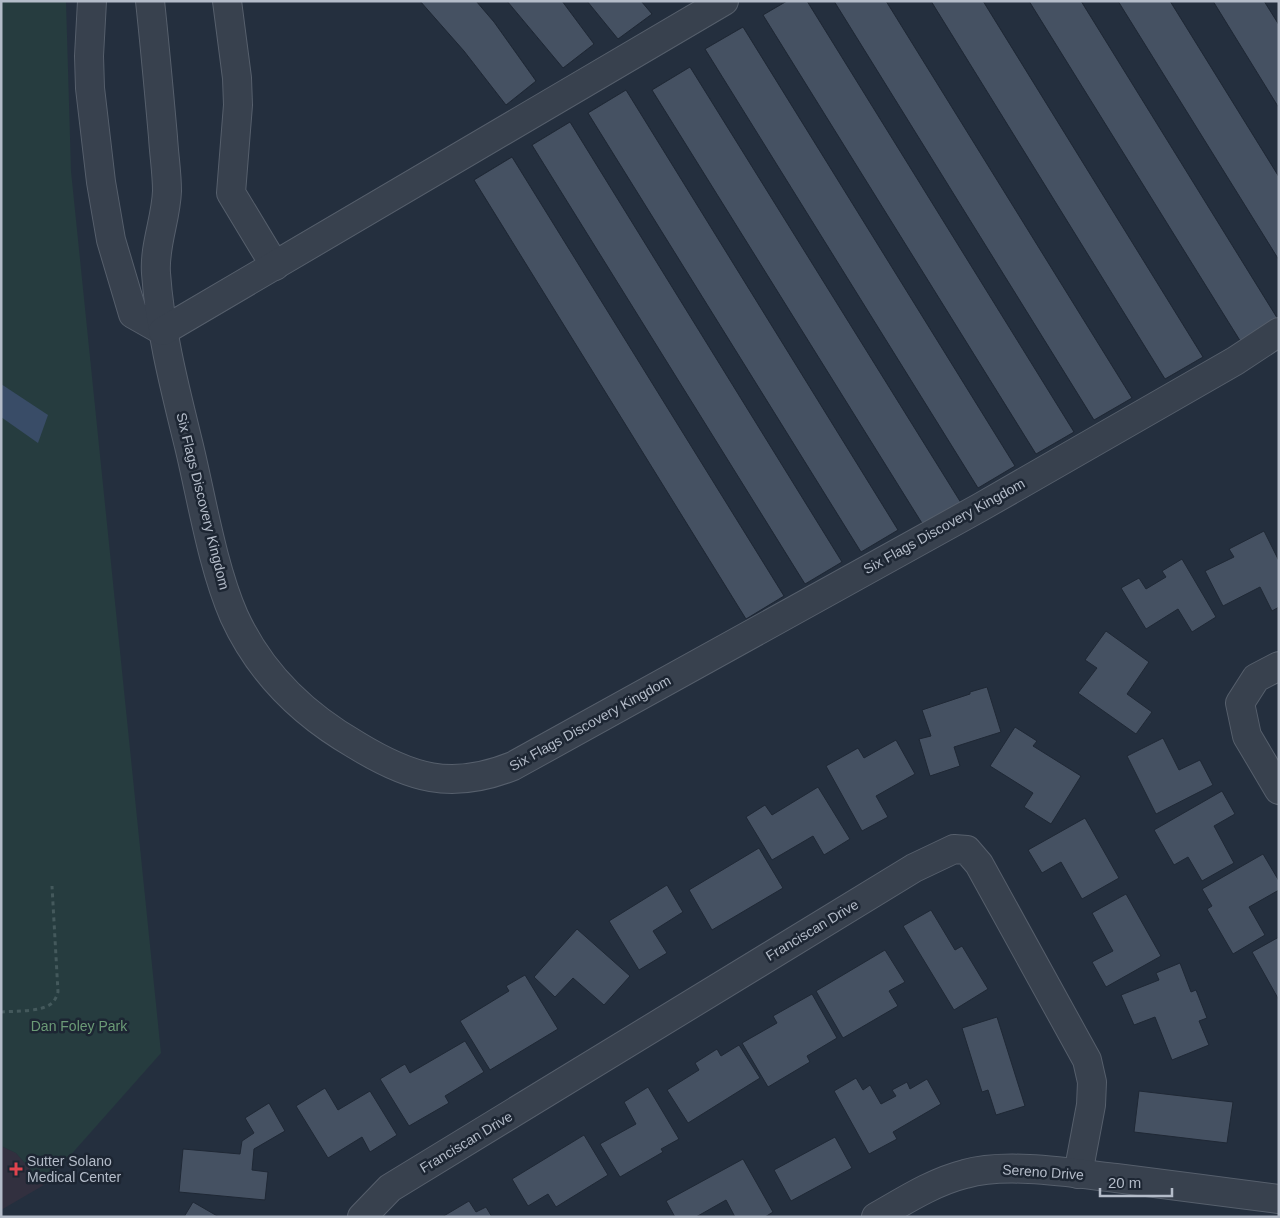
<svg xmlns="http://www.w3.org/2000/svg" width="1280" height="1218" viewBox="0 0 1280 1218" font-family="Helvetica,sans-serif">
	<rect width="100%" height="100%" fill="#242f3e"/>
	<polygon fill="#32303f" points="1,1146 16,1153 44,1185 1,1210"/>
	<polygon fill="#263c3f" points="1,1 66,1 71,171 161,1053 44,1185 16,1153 1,1146"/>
	<polygon fill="#394c67" points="1,384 48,415 38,443 1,417"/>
	<g fill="#455162" stroke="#1f2835">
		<polygon points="420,1 476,1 494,22 536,81 506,105 464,51"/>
		<polygon points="420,1 476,1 494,22 536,81 506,105 464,51"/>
		<polygon points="507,1 562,1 594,44 563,68"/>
		<polygon points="507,1 562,1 594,44 563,68"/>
		<polygon points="587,1 641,1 652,14 618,39"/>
		<polygon points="587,1 641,1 652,14 618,39"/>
		<polygon points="787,1 807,1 1074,432 1036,454 763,15"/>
		<polygon points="787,1 807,1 1074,432 1036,454 763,15"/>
		<polygon points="834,1 886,1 1132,398 1094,420"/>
		<polygon points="834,1 886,1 1132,398 1094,420"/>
		<polygon points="931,1 983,1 1203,357 1165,379"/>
		<polygon points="931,1 983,1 1203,357 1165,379"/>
		<polygon points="1029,1 1081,1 1279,321 1244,347"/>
		<polygon points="1029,1 1081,1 1279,321 1244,347"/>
		<polygon points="1118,1 1170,1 1279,177 1279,260"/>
		<polygon points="1118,1 1170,1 1279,177 1279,260"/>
		<polygon points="1213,1 1264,1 1279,25 1279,108"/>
		<polygon points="1213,1 1264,1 1279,25 1279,108"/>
		<polygon points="743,27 1015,466 978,488 705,49"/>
		<polygon points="743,27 1015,466 978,488 705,49"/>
		<polygon points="690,67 963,506 925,528 652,90"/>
		<polygon points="690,67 963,506 925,528 652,90"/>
		<polygon points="626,90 898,530 861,552 588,113"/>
		<polygon points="626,90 898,530 861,552 588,113"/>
		<polygon points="570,122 842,562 805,584 532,145"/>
		<polygon points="570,122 842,562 805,584 532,145"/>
		<polygon points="512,157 784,596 746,619 474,180"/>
		<polygon points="512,157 784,596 746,619 474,180"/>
		<polygon points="1264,531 1279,561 1279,607 1272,611 1260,587 1223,606 1205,571 1234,557 1229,549"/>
		<polygon points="1182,559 1216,617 1192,632 1178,609 1146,629 1121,588 1139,578 1146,589 1166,577 1162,571"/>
		<polygon points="1106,631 1149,662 1127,694 1152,712 1136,734 1078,693 1097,668 1085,660"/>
		<polygon points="987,687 1001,732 954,747 960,766 930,776 919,739 931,736 922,710 970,694 970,692"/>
		<polygon points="1015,727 1037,741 1033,746 1081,776 1051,824 1024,807 1033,793 990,766"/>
		<polygon points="1163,738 1179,770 1200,760 1213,785 1156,814 1127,756"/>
		<polygon points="896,740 915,774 876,796 888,817 862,831 826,766 858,748 864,758"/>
		<polygon points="818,787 850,839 824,855 813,836 772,860 746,817 765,805 772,815"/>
		<polygon points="1222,791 1235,814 1214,826 1234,863 1202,881 1188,857 1174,865 1154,830"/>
		<polygon points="1085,818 1119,878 1082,899 1061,862 1042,873 1028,850"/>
		<polygon points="759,848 783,888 712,930 689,890"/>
		<polygon points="1263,854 1279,881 1279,890 1249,907 1265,935 1233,954 1207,909 1212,906 1202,889"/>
		<polygon points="667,885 683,912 653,931 667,953 639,970 609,921"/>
		<polygon points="1126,894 1161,956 1106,987 1092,962 1113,951 1092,913"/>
		<polygon points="931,910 955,950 962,946 988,989 954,1010 903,926"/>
		<polygon points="577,929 630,976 604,1005 573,978 555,997 534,977"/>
		<polygon points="1279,937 1279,1000 1252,952"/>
		<polygon points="885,950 905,982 889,991 898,1006 843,1038 816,991"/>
		<polygon points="1180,963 1191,992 1196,990 1207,1018 1199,1021 1209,1045 1172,1060 1155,1017 1134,1025 1121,995 1159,980 1156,973"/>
		<polygon points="525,975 558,1029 490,1070 460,1021 509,991 506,986"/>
		<polygon points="812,994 837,1038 807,1056 810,1062 768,1087 742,1043 777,1023 773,1016"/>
		<polygon points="997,1017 1025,1106 996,1115 988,1090 982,1092 962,1028"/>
		<polygon points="465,1041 484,1072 445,1096 449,1103 409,1126 380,1079 405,1064 410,1073"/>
		<polygon points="739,1045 760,1078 688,1123 667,1090 699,1070 695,1063 717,1049 721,1056"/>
		<polygon points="856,1078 863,1090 870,1085 881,1104 896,1096 892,1090 907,1082 910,1089 927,1079 941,1104 893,1132 897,1139 869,1154 834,1091"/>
		<polygon points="648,1087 679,1139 661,1149 663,1152 620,1177 600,1144 636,1124 624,1102"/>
		<polygon points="325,1088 338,1110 370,1091 397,1135 370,1152 362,1137 328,1158 296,1106"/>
		<polygon points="1139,1091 1233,1102 1227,1143 1134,1132"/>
		<polygon points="269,1103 285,1131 254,1149 252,1170 268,1172 265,1200 179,1192 183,1149 240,1154 242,1141 254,1133 245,1118"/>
		<polygon points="584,1135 608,1175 556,1207 548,1194 528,1206 512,1179"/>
		<polygon points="835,1137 852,1168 791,1201 774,1170"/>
		<polygon points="743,1159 773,1212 765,1217 735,1217 726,1200 696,1217 675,1217 666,1201"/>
		<polygon points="469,1201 476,1212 486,1207 492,1217 442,1217"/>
		<polygon points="193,1202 219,1217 184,1217"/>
	</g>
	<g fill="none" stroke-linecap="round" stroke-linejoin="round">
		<g stroke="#565f6c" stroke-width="30">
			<g id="minor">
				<polyline points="92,1 89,56 90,88 101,182 111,240 133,314 163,331"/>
				<path d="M150,1C155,47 159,92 163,137C164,155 167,173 167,191C166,219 154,246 156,273C160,331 175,389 189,446C202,500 212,565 234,616C260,673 302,714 356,745C410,778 451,791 513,766L979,508L1235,361L1279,332"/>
				<polyline points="227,1 237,78 238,105 231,193 275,266"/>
				<polyline points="163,331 724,1"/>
				<polyline points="1279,666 1256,678 1240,703 1247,736 1279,790"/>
				<polyline points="362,1217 390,1188 914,868 954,849 967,850 979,864 1087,1060 1092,1082 1091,1105 1078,1174"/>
				<path d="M876,1217C904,1201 933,1182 965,1174C1006,1162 1073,1173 1116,1178C1170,1185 1225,1192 1279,1199"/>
			</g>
		</g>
		<path stroke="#44595c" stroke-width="3" stroke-dasharray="4 4" stroke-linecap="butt" d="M1,1012C14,1011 43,1012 52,1003C55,1000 57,996 58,992L52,886"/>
		<use href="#minor" stroke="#38414e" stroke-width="28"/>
	</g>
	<path fill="#e0444e" stroke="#1d2633" stroke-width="2" d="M13.5 1161.5h5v5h5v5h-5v5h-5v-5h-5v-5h5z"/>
	<g text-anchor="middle" stroke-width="5" stroke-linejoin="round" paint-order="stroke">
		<g font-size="14" fill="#b4bcc9" stroke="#1d2633">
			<text transform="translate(203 501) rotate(76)" y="5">Six Flags Discovery Kingdom</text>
			<text transform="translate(944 526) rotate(-29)" y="5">Six Flags Discovery Kingdom</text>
			<text transform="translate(590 723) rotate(-29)" y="5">Six Flags Discovery Kingdom</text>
			<text transform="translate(812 930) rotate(-31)" y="5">Franciscan Drive</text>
			<text transform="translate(466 1142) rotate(-31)" y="5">Franciscan Drive</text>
			<text transform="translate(1043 1172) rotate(4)" y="5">Sereno Drive</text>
		</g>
		<g font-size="14" fill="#6b9a76" stroke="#1d2633">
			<text x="79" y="1031">Dan Foley Park</text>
		</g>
		<g font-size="14" fill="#b4bcc9" stroke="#1d2633" text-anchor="start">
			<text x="27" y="1166">Sutter Solano<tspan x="27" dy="16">Medical Center</tspan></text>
		</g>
	</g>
	<rect width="1280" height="1218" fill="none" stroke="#b4bcc9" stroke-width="5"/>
	<path d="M1100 1188v8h72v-8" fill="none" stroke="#b4bcc9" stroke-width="2.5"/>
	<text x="1108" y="1188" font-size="15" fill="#b4bcc9" stroke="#1d2633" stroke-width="4" paint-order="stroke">20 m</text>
</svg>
